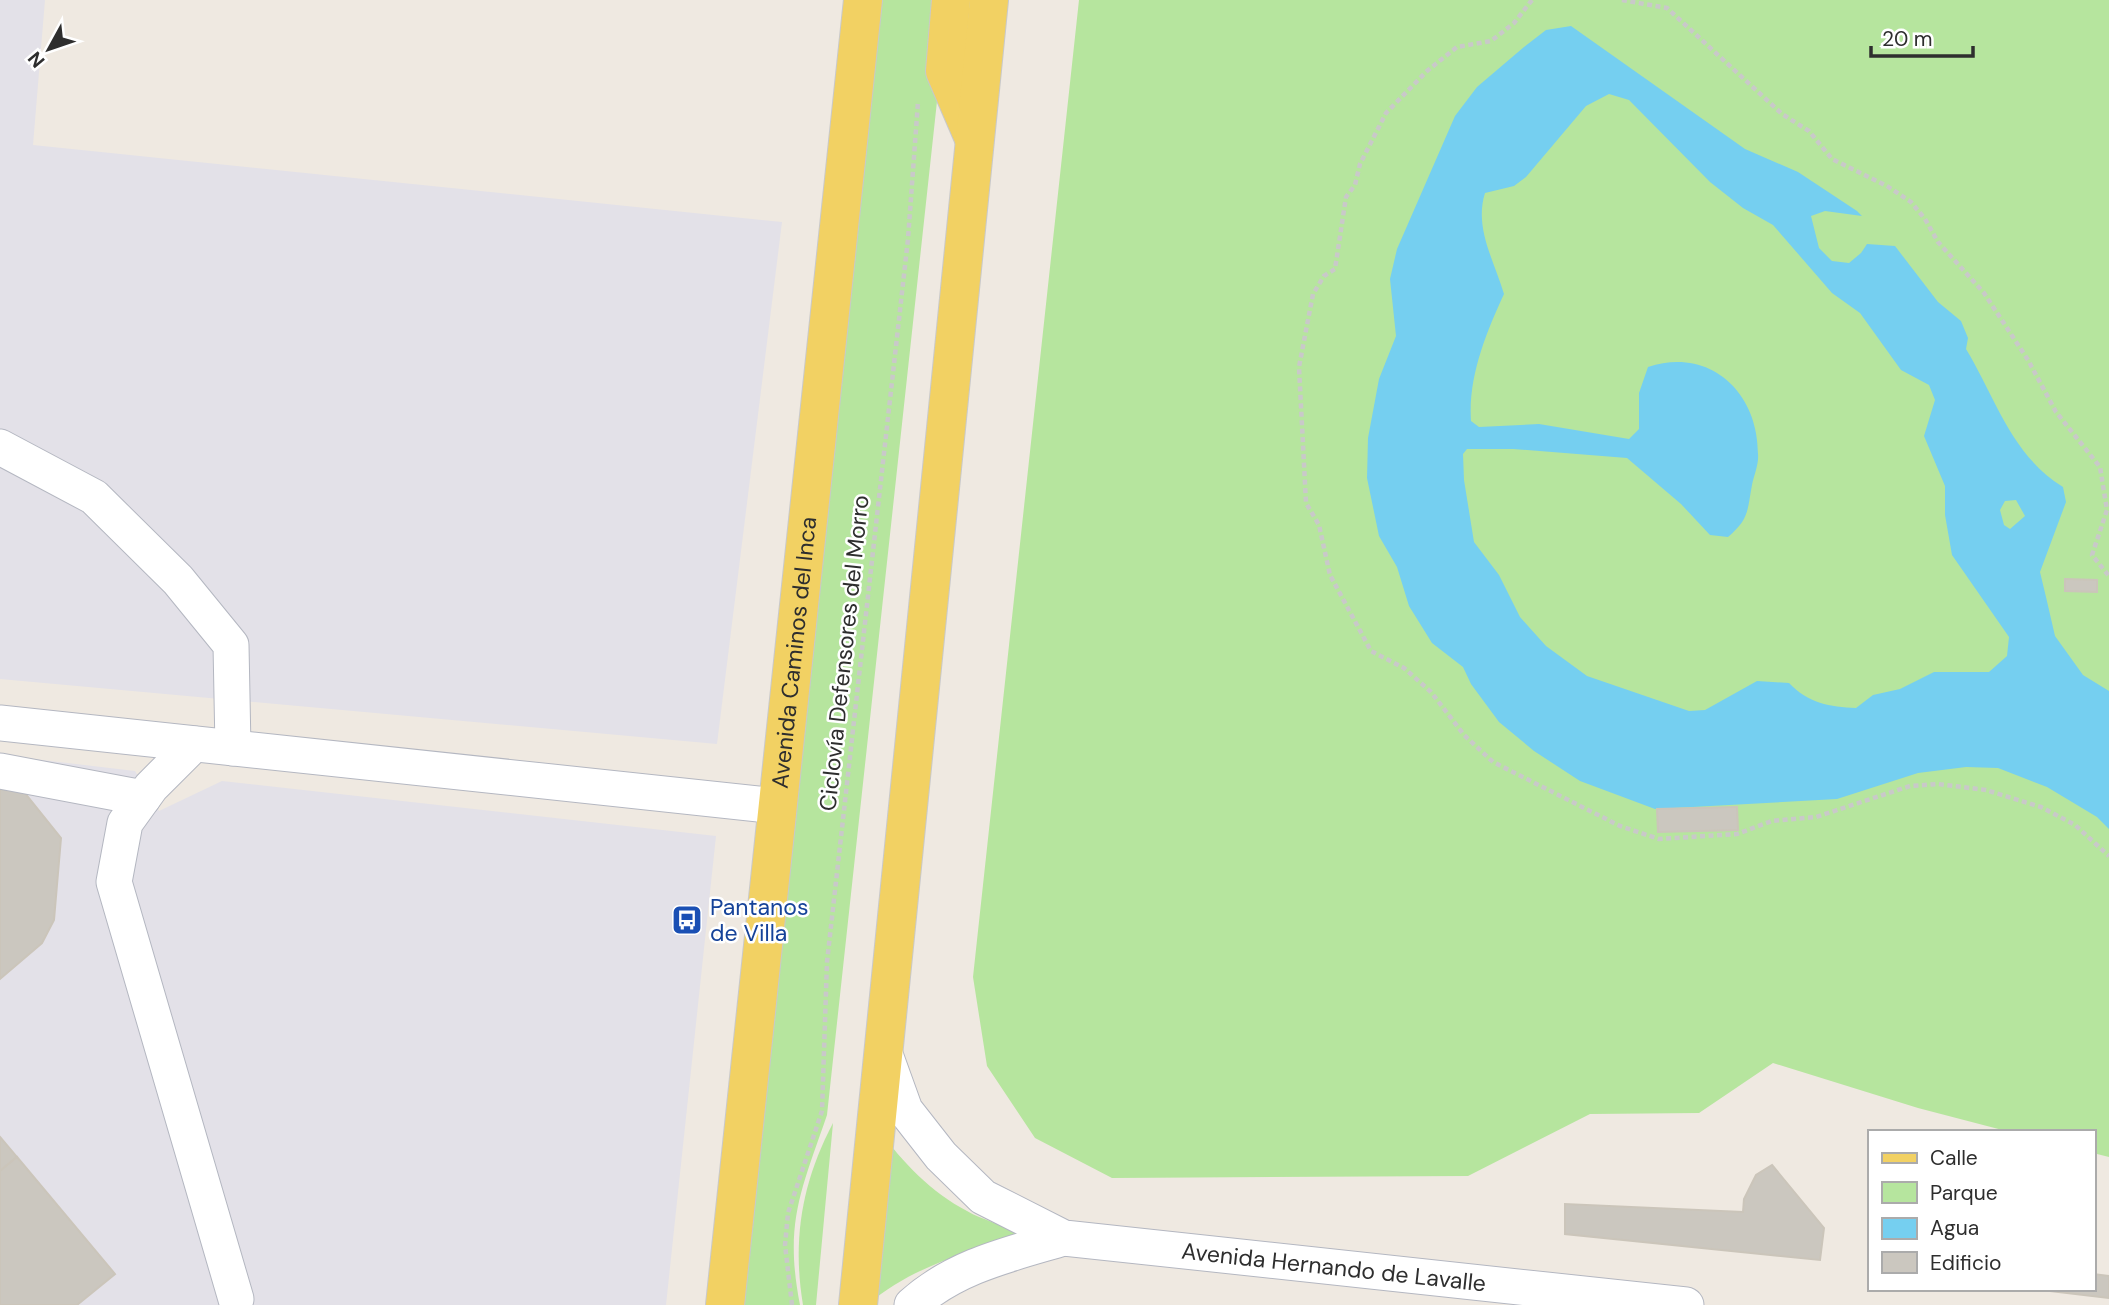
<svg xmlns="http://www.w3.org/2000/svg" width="2109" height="1305" viewBox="0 0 2109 1305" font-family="'DM Sans',sans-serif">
	<rect width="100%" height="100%" fill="#efe9e1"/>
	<g fill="#e3e1e8">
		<polygon points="0,0 45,0 33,145 782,222 717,744 0,679"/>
		<polygon points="0,755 135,771 159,811 222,781 716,836 666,1305 0,1305"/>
	</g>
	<g fill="#b6e59e">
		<path d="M877,0H948L827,1115C801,1191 784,1223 800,1305H743Z"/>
		<polygon points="1079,0 2109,0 2109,1157 2093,1153 2093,1132 2010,1132 1918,1108 1773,1063 1699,1113 1590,1114 1468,1176 1112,1178 1035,1138 987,1066 973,977"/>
		<path d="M833,1123L816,1305H803C792,1239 802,1182 833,1123Z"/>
		<path d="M879,1130C903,1163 931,1192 967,1211C982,1220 1003,1224 1017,1234C960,1257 916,1264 867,1305Z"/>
	</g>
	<path fill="#75cff0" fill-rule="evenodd" d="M1571,26L1745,149L1798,172L1857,211L1862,216L1825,211L1811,216L1819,248L1832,261L1849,263L1861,253L1867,244L1895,246L1938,302L1961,321L1968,338L1966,349C1995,397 2012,456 2063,487L2066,502L2040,572L2046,597L2055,636L2083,675L2109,691V829L2097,817L2047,787L1998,768L1966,767L1918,773L1837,799L1655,809L1580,781L1534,751L1499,722L1471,684L1463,667L1432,643L1409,606L1397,567L1379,536L1367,478L1368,438L1379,379L1396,336L1390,279L1397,249L1455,116L1477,87L1524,47L1546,30ZM1609,94L1629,100L1710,182L1743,208L1773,225L1832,293L1860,313L1901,370L1929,385L1935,400L1924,436L1945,486V515L1952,555L2009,637L2007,656L1989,672H1934L1900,689L1873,695L1856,708C1830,707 1808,703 1789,683L1757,681L1705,710L1689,711L1587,676L1546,646L1520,617L1499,575L1474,542L1464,480L1463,454L1467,449H1513L1627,458L1681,504L1710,535L1728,537C1749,519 1747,512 1752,485C1754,475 1759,464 1758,454C1758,391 1709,347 1648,367L1639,393V429L1629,439L1539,424L1479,427L1471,421C1468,377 1486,333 1504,294C1494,260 1474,228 1485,193L1514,186L1526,177L1586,106ZM2016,500L2025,516L2010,529L2004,525L2000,510L2005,501Z"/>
	<g fill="#cbc7bf" stroke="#cbc5ba" stroke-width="2">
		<polygon points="2065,579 2097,580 2097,592 2065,591"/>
		<polygon points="0,789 24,792 61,838 54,920 42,943 0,979"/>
		<polygon points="1737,807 1738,830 1658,832 1657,809"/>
		<polygon points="0,1137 17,1157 0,1171"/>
		<polygon points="17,1157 115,1274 77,1305 0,1305 0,1171"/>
		<polygon points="1772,1165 1824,1228 1820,1260 1565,1234 1565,1204 1743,1212 1744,1199 1756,1175"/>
		<polygon points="2093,1274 2109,1276 2109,1298 2050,1291 2093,1289"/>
	</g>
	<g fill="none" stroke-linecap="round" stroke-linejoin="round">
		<g stroke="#b4b7c1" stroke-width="37">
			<g id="minor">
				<polyline points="0,447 94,497 178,580 231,645 233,748"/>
				<polyline points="0,723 777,806"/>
				<polyline points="194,744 151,787 125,823 114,882 236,1299"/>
				<polyline points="0,771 143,798"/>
				<path id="s1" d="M883,1049L905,1110L941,1156L983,1197L1064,1238L1686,1305"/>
				<path d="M912,1305C955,1266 1010,1254 1064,1238"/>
			</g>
		</g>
		<g stroke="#c9c9c9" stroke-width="40">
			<g id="major">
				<polyline points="951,0 945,71 973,136"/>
				<path id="s2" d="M725,1305L863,0"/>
				<polyline points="858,1305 989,0"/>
			</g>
		</g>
		<g stroke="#c9c9c9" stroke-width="4.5" stroke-dasharray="5 3.5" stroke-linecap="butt">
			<polyline points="1532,0 1514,23 1491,41 1457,47 1427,71 1386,113 1360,164 1355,185 1346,197 1335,269 1324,276 1313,294 1299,367 1306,503 1319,525 1330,575 1371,651 1404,668 1431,692 1464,735 1493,762 1620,826 1659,839 1737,834 1772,821 1816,817 1910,786 1938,784 1986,790 2041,807 2075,825 2109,856"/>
			<polyline points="1622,0 1667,8 1782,114 1809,131 1832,159 1887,186 1911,202 1925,219 1938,242 1984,293 2028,360 2056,412 2100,467 2107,510 2092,555 2109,576"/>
			<polyline points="792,1305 785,1245 788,1213 822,1111 827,962 908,239 918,102"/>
		</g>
		<use href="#minor" stroke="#fff" stroke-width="35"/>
		<use href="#major" stroke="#f2d163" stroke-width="38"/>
	</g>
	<defs>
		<g id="bus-square" transform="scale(1.575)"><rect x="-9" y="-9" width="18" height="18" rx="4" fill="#1a4fb4" stroke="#fff"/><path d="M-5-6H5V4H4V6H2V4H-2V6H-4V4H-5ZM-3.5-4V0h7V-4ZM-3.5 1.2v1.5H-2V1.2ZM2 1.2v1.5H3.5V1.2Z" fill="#fff"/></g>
	</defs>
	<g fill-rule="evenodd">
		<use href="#bus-square" x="687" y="920"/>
	</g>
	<g text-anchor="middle" stroke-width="5" stroke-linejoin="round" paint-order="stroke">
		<g font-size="23" fill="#2e2e2e" stroke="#fff">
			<text dy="8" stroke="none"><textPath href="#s2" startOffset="656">Avenida Caminos del Inca</textPath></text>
			<text transform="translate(844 653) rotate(-84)" y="8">Ciclovía Defensores del Morro</text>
			<text dy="8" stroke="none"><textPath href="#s1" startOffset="544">Avenida Hernando de Lavalle</textPath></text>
		</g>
		<g font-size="23" fill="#164399" stroke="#fff" text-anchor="start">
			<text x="710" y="915">Pantanos<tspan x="710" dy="26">de Villa</tspan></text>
		</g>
	</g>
	<rect x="1868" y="1130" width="228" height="161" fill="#ffffff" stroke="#ababab" stroke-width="2"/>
	<rect x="1882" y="1153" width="35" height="10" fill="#f2d163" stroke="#ababab" stroke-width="2"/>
	<text x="1930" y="1165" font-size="21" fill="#2e2e2e">Calle</text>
	<rect x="1882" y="1182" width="35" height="21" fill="#b6e59e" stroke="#ababab" stroke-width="2"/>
	<text x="1930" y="1200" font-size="21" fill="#2e2e2e">Parque</text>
	<rect x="1882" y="1218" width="35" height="21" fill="#75cff0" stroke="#ababab" stroke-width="2"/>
	<text x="1930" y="1235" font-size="21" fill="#2e2e2e">Agua</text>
	<rect x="1882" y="1252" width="35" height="21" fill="#cbc7bf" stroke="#ababab" stroke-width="2"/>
	<text x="1930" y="1270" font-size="21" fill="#2e2e2e">Edificio</text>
	<g transform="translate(49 49) rotate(230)" stroke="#ffffff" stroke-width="5" paint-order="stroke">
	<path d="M0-5L12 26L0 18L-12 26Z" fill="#2e2e2e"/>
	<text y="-10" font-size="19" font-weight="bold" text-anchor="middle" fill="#2e2e2e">N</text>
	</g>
	<path d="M1871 46v10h102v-10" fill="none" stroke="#2e2e2e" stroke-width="3.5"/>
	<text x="1882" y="46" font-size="21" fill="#2e2e2e" stroke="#ffffff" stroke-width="5" paint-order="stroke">20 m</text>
</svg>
